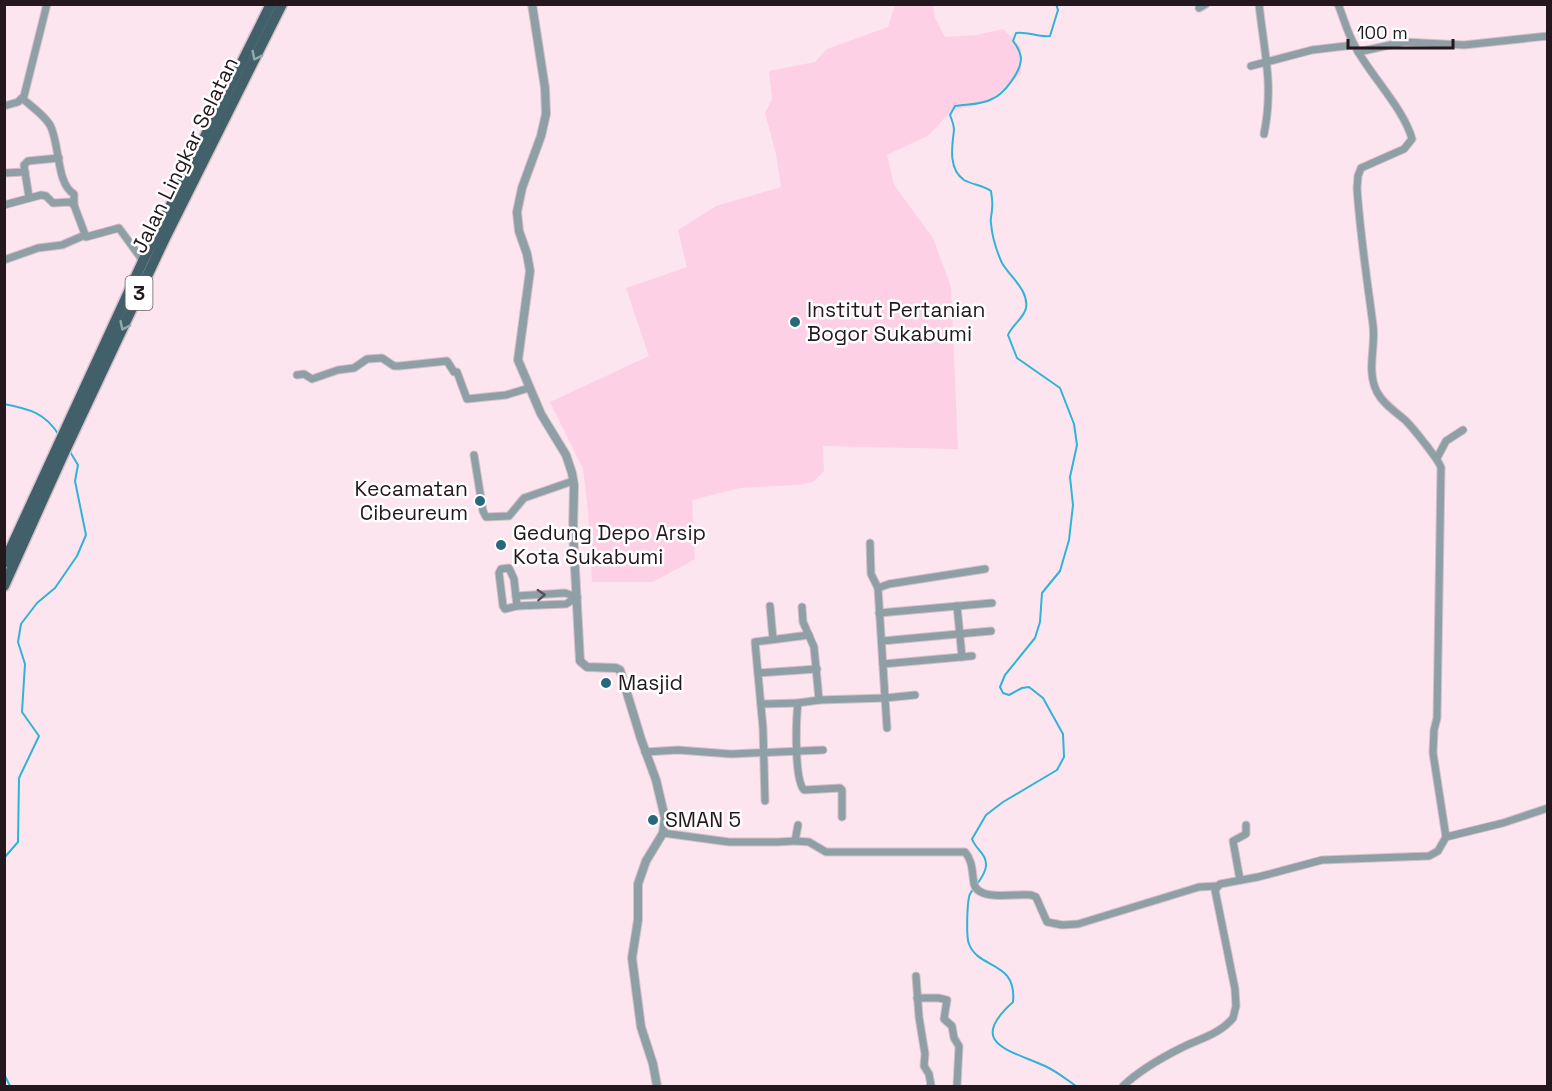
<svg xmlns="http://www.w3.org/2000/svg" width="1552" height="1091" viewBox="0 0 1552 1091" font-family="'Space Grotesk',sans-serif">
	<rect width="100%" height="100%" fill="#fce5ef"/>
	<polygon fill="#fed0e5" points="895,5 933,5 935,18 945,37 976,35 1003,29 1021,47 1021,74 987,102 951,111 929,135 887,155 894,185 933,238 951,287 958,449 823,446 824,471 813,482 798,485 740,488 692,500 695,559 653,582 592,582 588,511 583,469 550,402 649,356 626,288 687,267 678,230 716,206 781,187 776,154 765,113 772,99 769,71 815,62 827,49 888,27"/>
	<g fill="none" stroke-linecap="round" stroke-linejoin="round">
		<g stroke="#30b3d6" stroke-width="2">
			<path d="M1056,4L1058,10L1050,36C1040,38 1027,31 1016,33L1013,41C1017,46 1020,51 1021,58C1021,72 1004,94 992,99C981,105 967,104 955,106L950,115C952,120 954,125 954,130C952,146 948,169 964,180C973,185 983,185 991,191C992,197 993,203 992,209C992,214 990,219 991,223C992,236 997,252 1002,263C1010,277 1029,290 1026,308C1024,318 1012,325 1008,335L1017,358L1060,388L1074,424L1077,445L1070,477L1073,505L1069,540L1060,571L1042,593L1040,622L1035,638L1005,675L1000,687L1003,693L1009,695L1022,688L1029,687L1043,698L1063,734L1064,757L1057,770L1003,802L986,815L972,839C976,850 987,854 986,866C985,877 975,885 970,894C967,900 966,938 969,944C979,970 1017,960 1013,1002C966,1044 1010,1050 1045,1066C1056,1071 1066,1079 1076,1086"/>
			<path d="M4,404C30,409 45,413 59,435"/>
			<polyline points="4,858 18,842 19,778 39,736 22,712 25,664 18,642 21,624 37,603 55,588 77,556 86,535 75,481 78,465 69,450"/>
			<polyline points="4,1068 5,1076 10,1086"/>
		</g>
		<g stroke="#d5c0c9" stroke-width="9">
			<g id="minor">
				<path d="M1259,4C1264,52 1274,85 1264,134"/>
				<polyline points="1199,8 1206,4"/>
				<polyline points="1358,52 1404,42 1464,45 1548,36"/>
				<polyline points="1251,66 1312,50 1354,45"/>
				<path d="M23,99C32,107 43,114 50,125C60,143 56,184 74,194V205"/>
				<polyline points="4,106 18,102 24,96 47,4"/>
				<polyline points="25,172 29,197"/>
				<polyline points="4,173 25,172 24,165 28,161 59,158"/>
				<polyline points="4,205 41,195 46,196 53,203 70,202 74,205 86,237 119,228 143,261"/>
				<polyline points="4,260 38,248 62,245 85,235"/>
				<polyline points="297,375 304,374 312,379 338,370 354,368 367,359 382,358 394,366 399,366 447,361 454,372 457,372 467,399 506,395 529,388"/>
				<polyline points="474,455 483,511 486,517 509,516 524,498 573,481"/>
				<polyline points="1437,458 1446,441 1463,430"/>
				<polygon points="509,568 514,579 517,606 505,609 503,606 499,573 501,569"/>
				<polyline points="878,588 889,584 985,569"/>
				<polyline points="516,596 565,593 577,597"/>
				<polyline points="517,606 566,604 577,597"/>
				<polyline points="770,606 773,639"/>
				<polyline points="957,606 962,657"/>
				<polyline points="802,607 803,622 814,647 819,700"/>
				<polyline points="879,613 992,603"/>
				<polyline points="882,641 991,631"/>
				<polyline points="883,664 972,656"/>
				<polyline points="758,673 817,669"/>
				<polyline points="761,704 798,703"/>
				<polyline points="887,728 885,698 915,695"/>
				<polyline points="645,752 678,750 731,754 823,750"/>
				<polyline points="765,801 763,728 755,642 809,635"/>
				<path d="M842,817V790L840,788L804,790C794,779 796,720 798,703L819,700L885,698L878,588L871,574L870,543"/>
				<polyline points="663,833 729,842 778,842 795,841 798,825"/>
				<polyline points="1446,837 1503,823 1548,808"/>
				<path d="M795,841L809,842L826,852H965C973,861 972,873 974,884C979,902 1017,893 1031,895L1036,897L1047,922L1062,925L1078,924L1199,887L1217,886"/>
				<polyline points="1240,880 1233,841 1246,834 1246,825"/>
				<polyline points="916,976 919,1017 925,1054 924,1066 929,1074 931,1085 930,1086"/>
				<polyline points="917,998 939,998 947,1000 944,1019 952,1026 954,1038 959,1046 957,1086"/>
				<path d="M1123,1086C1139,1071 1161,1058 1181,1048C1199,1039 1220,1034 1233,1018L1236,1006L1235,989L1215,890L1220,884L1258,877L1322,860L1429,856L1438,851L1446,837L1433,753L1434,730L1437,718L1441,468C1440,461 1412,427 1406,421C1395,411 1384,405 1377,392C1366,370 1376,348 1373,325C1367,279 1360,234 1357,188L1358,176L1361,168L1404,149L1412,139C1404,109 1371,76 1356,48C1348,35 1344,19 1338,4"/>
			</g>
		</g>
		<g stroke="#d5c0c9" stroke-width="10">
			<polyline id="tertiary" points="532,4 545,88 546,114 541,136 522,188 517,212 519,231 527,254 530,271 518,360 541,414 566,455 572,473 574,485 573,532 580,661 587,667 616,668 620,670 641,739 656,780 665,818 663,833 646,861 638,884 638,920 632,958 641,1027 653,1064 657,1086"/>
		</g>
		<g stroke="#d5c0c9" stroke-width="13">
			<g id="primary">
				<polyline points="4,563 143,261 271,4"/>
				<polyline points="4,586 63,455 165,238 282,4"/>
			</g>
		</g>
		<use href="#minor" stroke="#8e9fa5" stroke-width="7"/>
		<use href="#tertiary" stroke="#8e9fa5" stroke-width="8"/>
		<use href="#primary" stroke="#41606a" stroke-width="10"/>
	</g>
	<defs><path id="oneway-chevron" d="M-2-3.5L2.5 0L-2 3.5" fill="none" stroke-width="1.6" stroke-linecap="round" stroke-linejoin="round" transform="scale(1.5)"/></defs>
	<g stroke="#96a8ad">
		<use href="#oneway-chevron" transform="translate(256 56) rotate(117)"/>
		<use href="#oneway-chevron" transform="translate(124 326) rotate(115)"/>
	</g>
	<use stroke="#54545a" href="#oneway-chevron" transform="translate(541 595) rotate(-3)"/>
	<g fill="#27697c" stroke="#fff" stroke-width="2">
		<circle cx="795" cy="322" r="6"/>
		<circle cx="480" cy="501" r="6"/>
		<circle cx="501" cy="545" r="6"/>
		<circle cx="606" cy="683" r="6"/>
		<circle cx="653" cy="820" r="6"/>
	</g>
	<g text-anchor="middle" stroke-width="5" stroke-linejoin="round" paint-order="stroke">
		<rect fill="#fff" stroke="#665d61" stroke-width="1.5" x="125.5" y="276" width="27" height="34" rx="4.5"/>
		<g font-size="20" font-weight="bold" fill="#24171d">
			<text x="139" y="300">3</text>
		</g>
		<g font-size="21" fill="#24171d" stroke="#fff">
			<text transform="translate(185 155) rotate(-64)" y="7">Jalan Lingkar Selatan</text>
		</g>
		<g font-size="21" fill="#24171d" stroke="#fff" text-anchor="start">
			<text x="807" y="317">Institut Pertanian<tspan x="807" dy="24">Bogor Sukabumi</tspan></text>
			<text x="468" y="496" text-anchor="end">Kecamatan<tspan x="468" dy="24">Cibeureum</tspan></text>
			<text x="513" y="540">Gedung Depo Arsip<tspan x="513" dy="24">Kota Sukabumi</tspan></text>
			<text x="618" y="690">Masjid</text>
			<text x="665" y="827">SMAN 5</text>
		</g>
	</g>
	<rect width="1552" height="1091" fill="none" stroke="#24171d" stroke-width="12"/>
	<path d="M1348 39v9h105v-9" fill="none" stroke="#24171d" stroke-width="3"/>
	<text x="1357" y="39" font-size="18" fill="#24171d" stroke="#ffffff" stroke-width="4.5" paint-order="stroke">100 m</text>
</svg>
